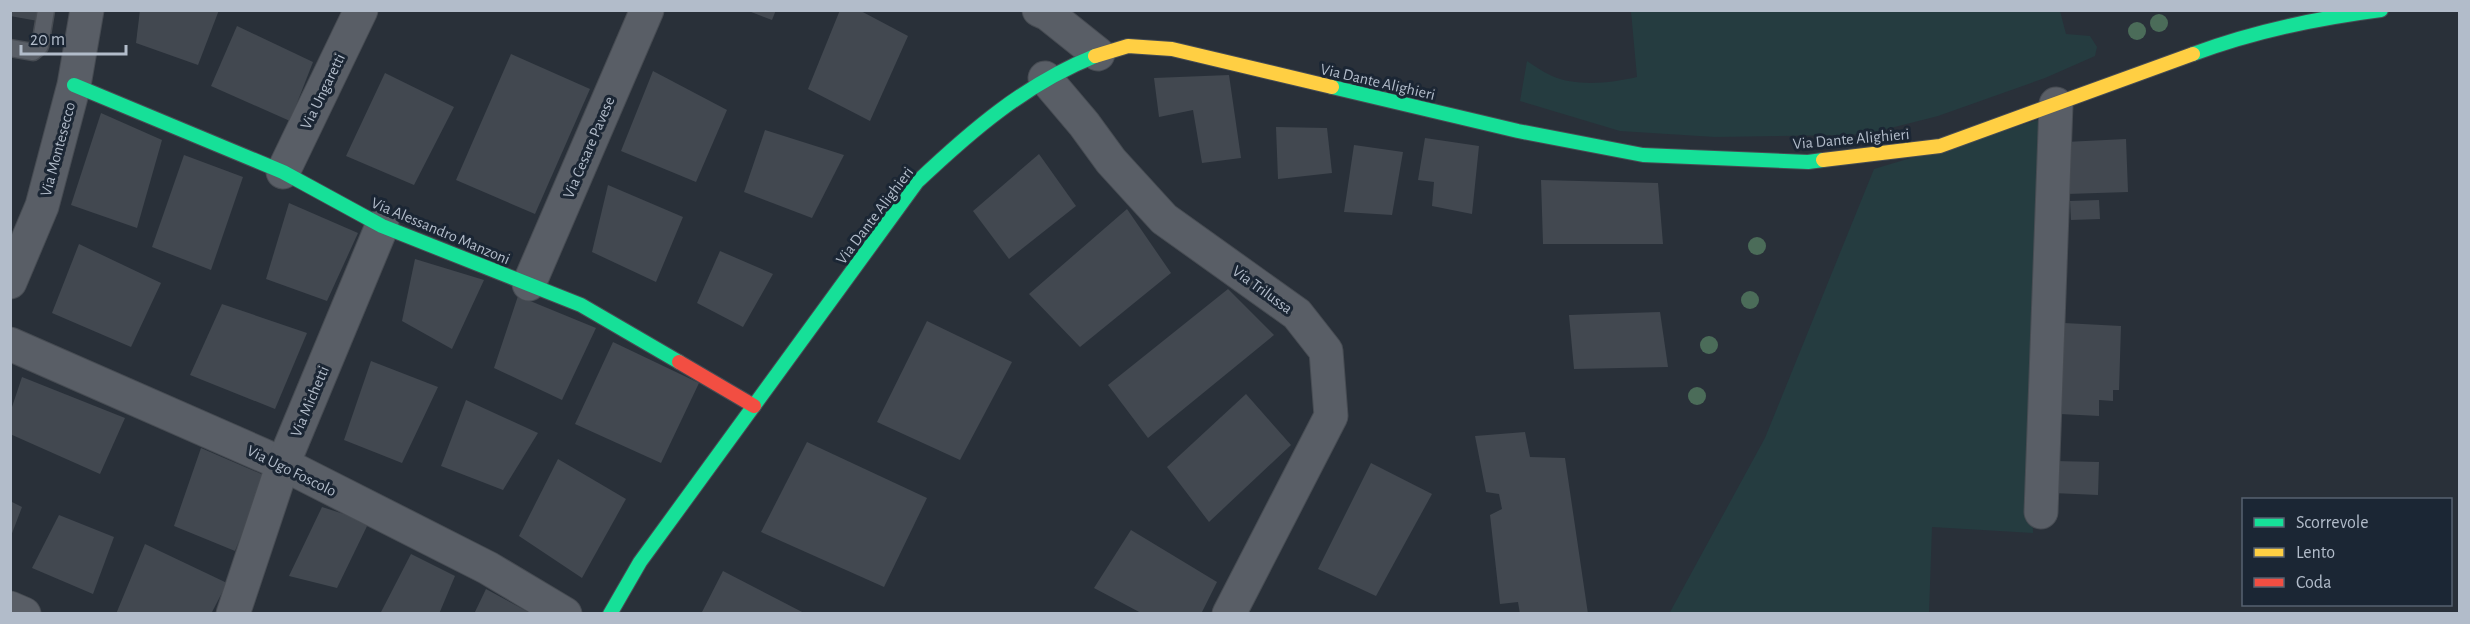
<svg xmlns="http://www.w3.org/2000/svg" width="2470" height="624" viewBox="0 0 2470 624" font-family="'Alegreya Sans',sans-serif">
	<rect width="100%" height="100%" fill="#293039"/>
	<g fill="#253c40">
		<path d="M1631,11H2060L2066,34L2090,36L2097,47L2095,56L2045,78L1938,116L1875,132L1850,135L1715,137L1620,131L1520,101L1527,61C1535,66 1543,72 1552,76C1577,87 1611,83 1637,77Z"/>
		<polygon points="2048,117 2032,480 2033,533 1932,527 1929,613 1669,614 1765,438 1874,169"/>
	</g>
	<g fill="#424850">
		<polygon points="10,10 40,10 38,21 10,16"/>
		<polygon points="140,10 219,10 198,65 136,43"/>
		<polygon points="746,10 776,10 772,20"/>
		<polygon points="840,10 859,10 908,36 870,121 808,89"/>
		<polygon points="237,26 313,62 290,121 211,86"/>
		<polygon points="511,54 590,89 535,214 456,180"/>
		<polygon points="653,71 727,110 696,182 621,151"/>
		<polygon points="385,73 454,107 414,185 346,156"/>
		<polygon points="1229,75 1241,158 1202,163 1193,110 1159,117 1154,78"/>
		<polygon points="101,113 162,140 137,228 71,205"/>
		<polygon points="1276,127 1327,128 1332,173 1278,179"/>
		<polygon points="765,130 844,155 812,218 744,192"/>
		<polygon points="1425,138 1479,146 1472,214 1432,206 1434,182 1418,180"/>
		<polygon points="2126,139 2128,192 2067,194 2065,142"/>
		<polygon points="1354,145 1403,152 1392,215 1344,212"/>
		<polygon points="1039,154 1076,206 1009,259 973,211"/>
		<polygon points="184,155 243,177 211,270 152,247"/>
		<polygon points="1541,180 1658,183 1663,244 1543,244"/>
		<polygon points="608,185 683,217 656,282 592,252"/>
		<polygon points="2099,200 2100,219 2071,220 2070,201"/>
		<polygon points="289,203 358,233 327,301 266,279"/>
		<polygon points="1127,209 1171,273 1080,347 1029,294"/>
		<polygon points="79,244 161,283 131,347 52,313"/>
		<polygon points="720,251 773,274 743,327 697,303"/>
		<polygon points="415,259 484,280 452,349 402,321"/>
		<polygon points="1228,289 1274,335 1148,438 1108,385"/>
		<polygon points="518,296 596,328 562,400 494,368"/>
		<polygon points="222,304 307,333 275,409 190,375"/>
		<polygon points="1660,312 1668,367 1574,369 1569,315"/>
		<polygon points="927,321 1012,362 960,460 877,422"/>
		<polygon points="2064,323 2121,326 2119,390 2113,390 2113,401 2099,400 2099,416 2060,414"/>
		<polygon points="613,342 699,383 661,463 575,424"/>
		<polygon points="371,361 438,387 402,463 344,440"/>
		<polygon points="22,377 125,418 100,474 10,434 10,413"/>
		<polygon points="1246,394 1291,445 1209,522 1167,467"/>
		<polygon points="466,400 538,433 503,490 441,466"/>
		<polygon points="1525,432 1530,457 1565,458 1588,614 1520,614 1518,602 1500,604 1490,515 1502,509 1499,494 1486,492 1475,436"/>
		<polygon points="807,442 927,498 884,587 761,532"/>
		<polygon points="201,448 266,476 235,551 174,526"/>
		<polygon points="558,459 626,499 582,578 519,536"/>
		<polygon points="2054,461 2099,462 2098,495 2053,493"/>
		<polygon points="1371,463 1432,494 1376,596 1318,569"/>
		<polygon points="10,501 22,507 11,536 10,536"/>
		<polygon points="322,507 369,522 337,588 289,576"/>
		<polygon points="59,515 114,537 93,594 32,568"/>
		<polygon points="1131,530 1217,582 1201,614 1143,614 1094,588"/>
		<polygon points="145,544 227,583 211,614 116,614"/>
		<polygon points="411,554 455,576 439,614 380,614"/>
		<polygon points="723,571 806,614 701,614"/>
		<polygon points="486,589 532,614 474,614"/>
	</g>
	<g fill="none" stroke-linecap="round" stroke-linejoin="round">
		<g stroke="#474c53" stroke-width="19">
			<polyline id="lane" points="10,48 33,52 40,46 46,10"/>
		</g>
		<g stroke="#474c53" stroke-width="35">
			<g id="street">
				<polyline points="1039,10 1048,14 1098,54"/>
				<polyline points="1045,78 1084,124 1111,161 1164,219 1297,314 1326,351 1331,416 1229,614"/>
				<polyline points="283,172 361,10"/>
				<polyline points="10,282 42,206 74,85 87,10"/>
				<polyline points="529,284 647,10"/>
				<polyline points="10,344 283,464 488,568 565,614"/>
				<polyline points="2041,512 2056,104"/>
				<polyline points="10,608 24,614"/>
				<polyline points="233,614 283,464 382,226"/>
			</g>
		</g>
		<g stroke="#474c53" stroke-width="16">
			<g id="fast">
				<path d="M2193,54C2252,32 2318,18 2381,10"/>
				<polyline points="74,85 283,172 382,226 581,305 679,362"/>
				<polyline points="1332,87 1518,131 1643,155 1808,162 1823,160"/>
				<path d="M610,614L640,562L917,182C971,131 1025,84 1095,56"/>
			</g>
		</g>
		<g stroke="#474c53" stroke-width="16">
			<g id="slow">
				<polyline points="1095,56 1128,46 1172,49 1332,87"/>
				<polyline points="1823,160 1940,146 2193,54"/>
			</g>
		</g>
		<g stroke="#474c53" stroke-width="16">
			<polyline id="jam" points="679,362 754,406"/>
		</g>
		<use href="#lane" stroke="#595e66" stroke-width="16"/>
		<use href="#street" stroke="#595e66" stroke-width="33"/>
		<use href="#fast" stroke="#16e098" stroke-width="14"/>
		<use href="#slow" stroke="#ffcf43" stroke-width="14"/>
		<use href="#jam" stroke="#f24e42" stroke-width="14"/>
	</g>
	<g fill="#4b6c59">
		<circle cx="2159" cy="23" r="9"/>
		<circle cx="2137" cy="31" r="9"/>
		<circle cx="1757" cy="246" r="9"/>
		<circle cx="1750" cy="300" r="9"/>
		<circle cx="1709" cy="345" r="9"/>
		<circle cx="1697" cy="396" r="9"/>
	</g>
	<g text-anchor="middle" stroke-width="6" stroke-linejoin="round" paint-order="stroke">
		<g font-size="16" fill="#b2bcca" stroke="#1b2634">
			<text transform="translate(1378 81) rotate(13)" y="6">Via Dante Alighieri</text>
			<text transform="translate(322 91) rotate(-64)" y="6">Via Ungaretti</text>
			<text transform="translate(1851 138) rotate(-5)" y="6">Via Dante Alighieri</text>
			<text transform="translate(588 147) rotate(-67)" y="6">Via Cesare Pavese</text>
			<text transform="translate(57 149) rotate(-75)" y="6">Via Montesecco</text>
			<text transform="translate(874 215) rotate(-53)" y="6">Via Dante Alighieri</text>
			<text transform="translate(441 230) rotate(23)" y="6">Via Alessandro Manzoni</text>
			<text transform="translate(1263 289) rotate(36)" y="6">Via Trilussa</text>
			<text transform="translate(309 401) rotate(-67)" y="6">Via Michetti</text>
			<text transform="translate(292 470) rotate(26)" y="6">Via Ugo Foscolo</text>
		</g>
	</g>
	<rect width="2470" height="624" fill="none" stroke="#b2bcca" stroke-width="24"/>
	<rect x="2242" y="498" width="210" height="108" fill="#1b2634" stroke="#576270" stroke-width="1.5"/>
	<rect x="2254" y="518" width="30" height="9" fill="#16e098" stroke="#576270" stroke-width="1.5"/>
	<text x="2296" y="528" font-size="18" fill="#b2bcca">Scorrevole</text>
	<rect x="2254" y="548" width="30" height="9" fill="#ffcf43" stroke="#576270" stroke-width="1.5"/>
	<text x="2296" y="558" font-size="18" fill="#b2bcca">Lento</text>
	<rect x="2254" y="578" width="30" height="9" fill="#f24e42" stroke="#576270" stroke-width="1.5"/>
	<text x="2296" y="588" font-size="18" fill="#b2bcca">Coda</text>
	<path d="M21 45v9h105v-9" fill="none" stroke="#b2bcca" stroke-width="3"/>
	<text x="30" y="45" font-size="18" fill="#b2bcca" stroke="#1b2634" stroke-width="4.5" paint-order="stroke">20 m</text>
</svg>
